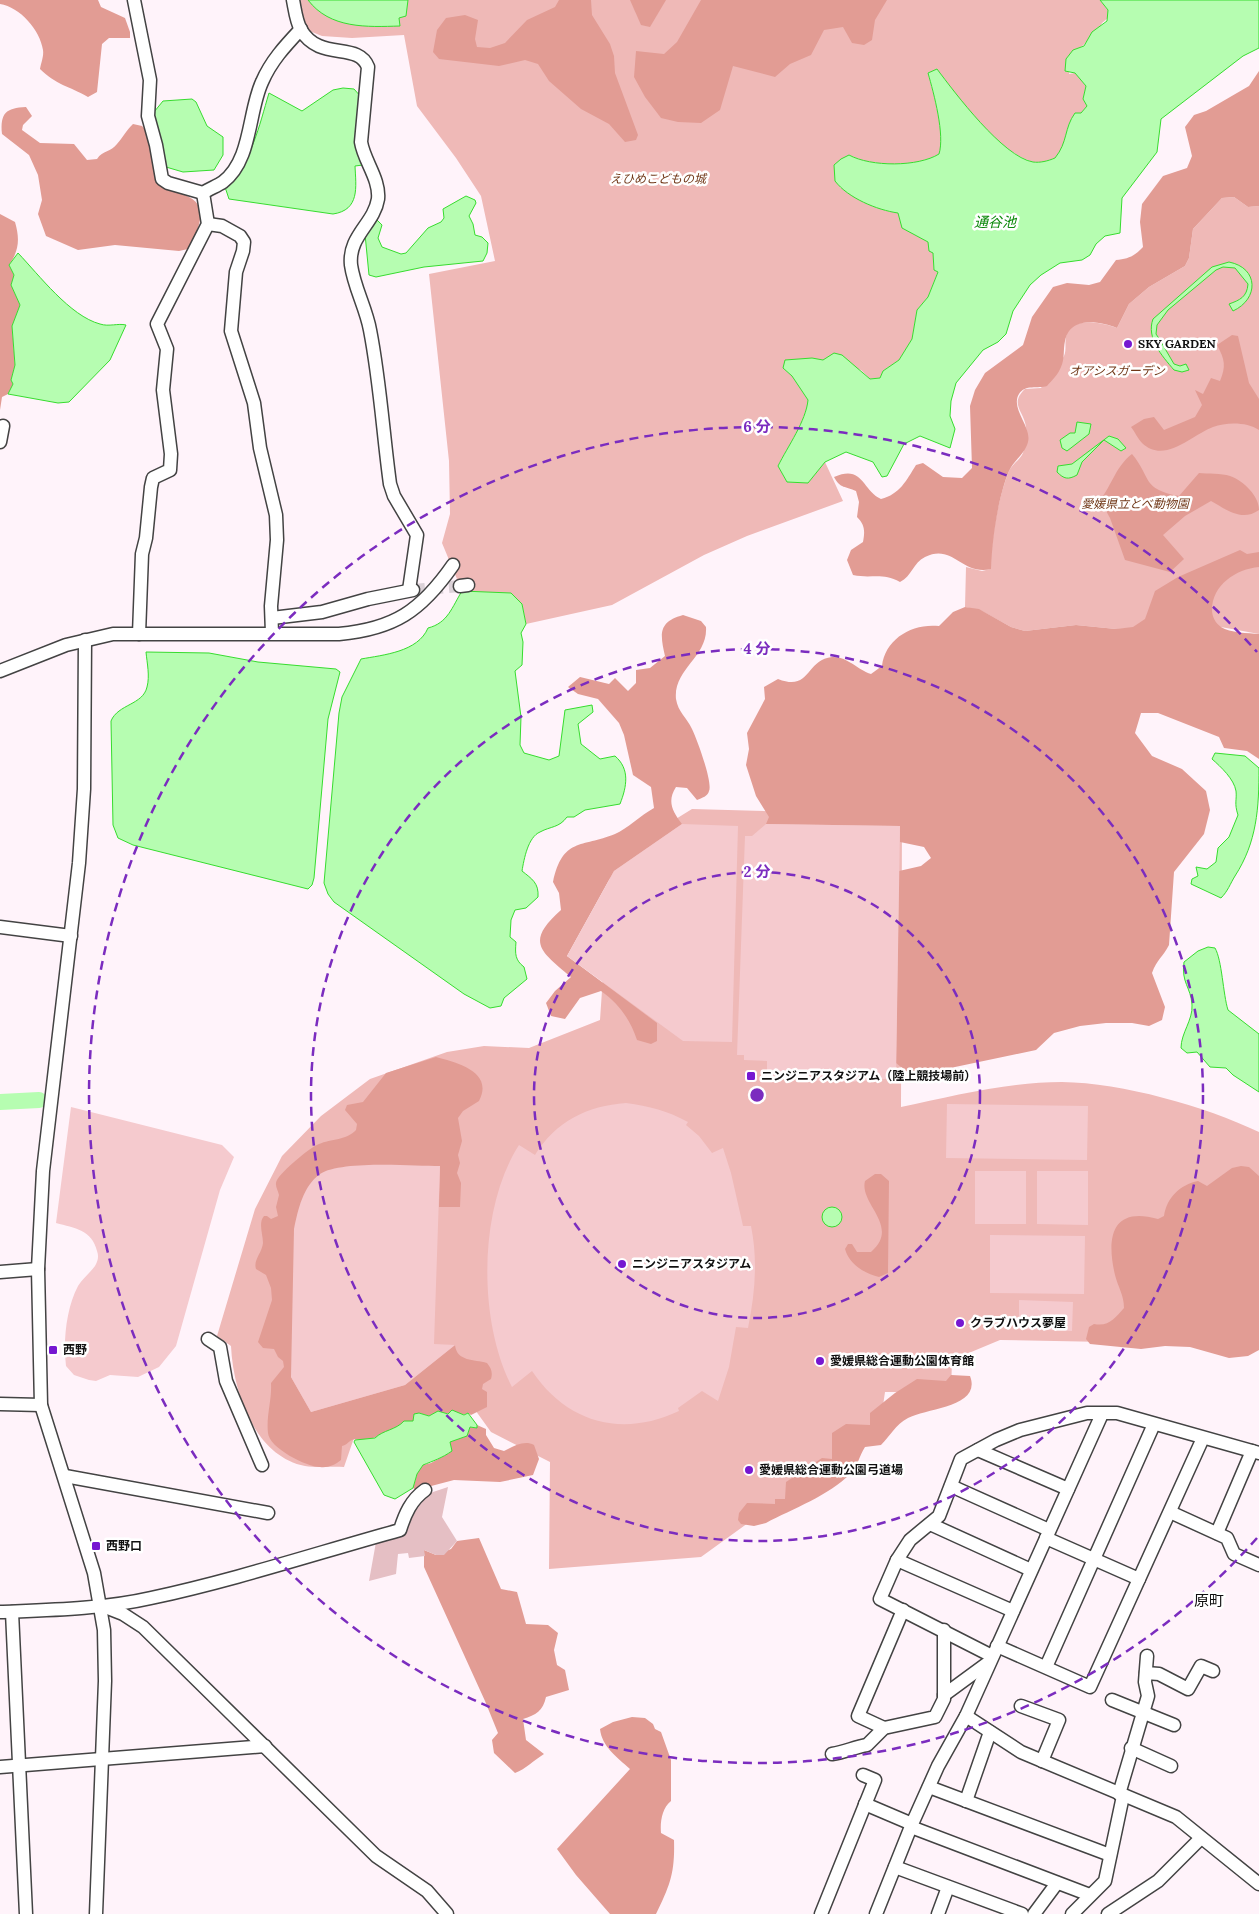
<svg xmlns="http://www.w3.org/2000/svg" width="1259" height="1914" viewBox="0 0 1259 1914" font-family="Lora,'Noto Sans JP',serif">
	<rect width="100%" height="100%" fill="#fff3fa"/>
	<g fill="#efb9b7">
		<path d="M287,0H1100L1108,10L1109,17L1102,23L1099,29C1088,35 1087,48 1073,50L1069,74L1075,73L1086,86L1083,99L1087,106C1080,114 1073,122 1068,131C1064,140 1064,152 1055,158C1019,184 955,93 937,69L928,73C934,95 945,134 939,154C918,167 871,167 849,155L840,187L887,211L898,213L903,228L928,242L933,253L934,270L938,271L928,297L917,310L912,339L899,360L883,371L880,378L870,379L861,370L812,358L783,368L792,376L808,400C806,421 788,446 778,466L787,482L808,483L825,462L843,501L747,536L704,555L612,605L526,624L522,604L462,591L442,543L450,514L449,461L429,274L495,261L481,196L456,158L417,106L404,35L352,38L322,36L292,24Z"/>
		<path d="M1234,197L1248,207L1259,206V634L1221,627L1116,629L1076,625L1025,631L1011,627L982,611L965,607L966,567L982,571L990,569C992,537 997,501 1009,471C1012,464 1020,460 1023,453C1025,448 1027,433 1026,427C1024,411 1009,404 1025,389L1041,388C1048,378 1059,367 1064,356C1067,350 1064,341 1067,333C1075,316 1104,323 1117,328L1129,304L1149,287L1185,266L1189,258L1193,229L1222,198Z"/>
		<path d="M692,809L902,815L901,1107C953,1096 1008,1082 1062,1082C1123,1083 1204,1106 1259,1132V1325L1210,1344L1000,1340L952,1360L951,1392H885L879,1433L842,1459L807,1494L766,1510L701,1557L549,1569L550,1462L491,1432L473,1407L452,1402L355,1435L344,1467C331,1466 317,1468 305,1466C254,1456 233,1391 231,1346L217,1336L255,1209L282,1156L321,1116L370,1079L447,1052L484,1046L529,1048L600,1020L611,859Z"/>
	</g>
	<g fill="#e29c94">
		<path d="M0,0H98L101,7L125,18L130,32V38H109L102,44L97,92L88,97C69,86 56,85 40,69C41,63 44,56 43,50C40,30 20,7 0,4Z"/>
		<polygon points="559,0 591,0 592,15 610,44 614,56 615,73 638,135 636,140 625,142 609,124 581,109 549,81 538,64 525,60 499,66 439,59 433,52 437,30 446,18 465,15 478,20 475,39 477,47 490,48 505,43 527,20 555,7"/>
		<polygon points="630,0 666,0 650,27 641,25"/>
		<polygon points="701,0 887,0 875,20 872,40 864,45 852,43 843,27 824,30 811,55 790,64 775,77 733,66 720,110 701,123 678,122 661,118 645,97 634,77 636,51 664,54 677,42"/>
		<path d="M1259,71V206L1248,207L1234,197L1222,198L1193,229L1189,258L1185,266L1149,287L1129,304L1117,328C1099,321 1070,316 1065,341C1063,350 1065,358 1061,367C1058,375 1052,380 1047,386C1038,389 1025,384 1019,394C1010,408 1032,427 1028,442C1025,454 1014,460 1009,471C998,497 992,540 991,569C962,576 953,543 925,557C913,563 912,576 900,582C882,572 872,579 853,575L847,560L851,550L863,542C865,531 865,525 857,517L859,502L856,491C846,486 840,489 834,477C863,464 862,490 881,499C900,494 906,481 916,465L923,463L943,477L962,478L972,468L970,406L975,390L985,373L1023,345L1032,317L1053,287L1067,283L1089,285L1100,282L1116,260C1128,259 1135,256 1143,247L1140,222L1142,204L1163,176L1187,168L1192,156L1185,127L1194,115L1206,111L1249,86Z"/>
		<path d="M26,107L32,116L23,125L22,130L40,143L74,144L87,160L97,159C103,150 111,152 117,144C123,137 126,131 133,124L142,126L147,131L157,182C166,192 178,191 189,197C211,208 196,234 188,249L179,251L115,245L78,250L46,236L38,214L42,200L38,175L29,155L2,134C0,113 6,108 26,107Z"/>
		<path d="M0,214L15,222C20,239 19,251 9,265L14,275L11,285L20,305L12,326L15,365L11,380L13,384L8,394L2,397L0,410Z"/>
		<path d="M1232,335L1238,336L1249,383L1259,399V430C1247,422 1227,422 1213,427C1193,434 1165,465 1142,443C1138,439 1135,432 1131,427L1144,419L1154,417L1164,430L1195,417L1202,405L1195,390L1203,394L1211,378L1220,381C1226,366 1225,360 1217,345Z"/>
		<path d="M1132,454C1152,478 1141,489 1179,496L1199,473C1208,474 1221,473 1230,476C1244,481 1259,496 1259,510C1242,522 1227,510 1211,501L1185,516L1163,535L1184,559L1170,572L1125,560L1110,518L1100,500C1112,485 1116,466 1132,454Z"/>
		<path d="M1240,550L1247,554L1259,552V567C1236,569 1212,585 1212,610C1212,616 1215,623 1221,627C1230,633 1248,633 1259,634V759L1247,751L1224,748L1219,737L1158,713H1141L1135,733L1152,756L1182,769L1206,791L1210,810L1204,834L1174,872L1169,945C1163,957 1157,959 1152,973L1165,1007L1162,1020L1149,1026L1132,1023H1106L1080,1026L1054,1033L1036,1050L917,1075L906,1071L896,1063L899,871L921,866L931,858L924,847L900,842V826L766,824L769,817L756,796L746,765L749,749L747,733L765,699L764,687L778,679C811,692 805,660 832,657C847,656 858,670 871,674L882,666C885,639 912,623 939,626L953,612L965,607L979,609L1011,627L1025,631L1076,625L1116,629L1133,627L1145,619L1155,591L1178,577Z"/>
		<path d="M683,615L701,621L706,627C708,657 673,669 676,699C678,712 687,718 692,729C697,739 713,783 709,791C708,796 702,798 697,800L687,788L676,787C667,801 672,811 682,824L614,871L567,956L657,1023V1041L651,1044L637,1040C630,1019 619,1004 601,991L580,998L565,1019L551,1016L546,1003L555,991L571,977C540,951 525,942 561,910L559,893L553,882C563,837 581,848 615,834C627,829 641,815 654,808L651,787L633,775L624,735L619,723L598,699L578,694L568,687L580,677L609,684L615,678L628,691L636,683V670L650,668L665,656C660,634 658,622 683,615Z"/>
		<path d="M436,1057C458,1063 494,1072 479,1101L463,1111L458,1118L462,1141L458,1155L460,1163L457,1173L461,1183L460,1207H439L440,1166L291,1377L311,1412L405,1385L455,1345C457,1362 474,1359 487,1363C491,1368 493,1372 491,1379L483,1384L482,1389L487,1392V1407L471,1415L468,1413C457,1418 440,1408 429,1416L419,1413L413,1421L404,1422C395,1430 376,1438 365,1440C361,1441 356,1438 352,1440C349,1441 347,1445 342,1446L341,1460C335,1465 328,1468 320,1467C307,1467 269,1448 268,1433C266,1416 272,1400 271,1383L284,1367L283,1361L278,1357L274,1349L263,1348L258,1342L272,1300L271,1288L266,1275L256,1269C253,1260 262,1253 263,1243C263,1234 258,1223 264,1216H267L271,1219L278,1216L276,1207L279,1195C278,1190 274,1185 277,1180C282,1171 309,1148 319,1144C331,1139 347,1140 356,1130L357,1124L345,1110L347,1105L363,1102L386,1073Z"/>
		<path d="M1241,1166L1249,1167L1259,1176V1350L1248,1356L1229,1358L1190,1347L1165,1346L1141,1349L1090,1344L1086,1339L1089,1327L1094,1324C1109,1327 1115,1318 1124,1308C1124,1295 1118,1287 1115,1275C1106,1237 1112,1206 1158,1219L1164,1216C1167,1197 1180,1185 1198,1181L1207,1186L1232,1168Z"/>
		<path d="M875,1174H881L889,1181L888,1273L879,1277C865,1274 849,1264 845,1249L848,1244H852L857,1252H871C901,1226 859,1204 865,1181Z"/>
		<path d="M951,1375L970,1376C982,1407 927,1408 908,1418C895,1425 891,1435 881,1445L865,1447C859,1456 858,1466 850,1474C830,1495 792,1509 766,1523L754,1526L741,1524L738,1520L739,1513L747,1503L775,1504V1499H785L786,1482L822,1458L832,1459V1433L846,1424L870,1425V1413L895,1393L917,1379L946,1381Z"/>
		<path d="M477,1425L486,1429V1435L494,1448L504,1451C514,1446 524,1440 534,1445L539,1459L533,1475L500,1482L454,1480L416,1490L413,1488L417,1474L423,1465L431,1463L449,1453L450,1442L467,1436L470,1427L476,1428Z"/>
		<path d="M479,1538L501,1589L517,1592L526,1624L548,1625L558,1633L554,1650L557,1665L565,1670L569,1690L546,1697C543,1711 536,1715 523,1719L526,1740L544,1754C534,1760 526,1769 515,1773L494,1753L492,1740L498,1733L485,1701L424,1567V1550L436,1555L451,1549L457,1541Z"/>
		<path d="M632,1717L645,1718L653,1724L655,1729L661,1732L671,1760V1801C662,1808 660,1822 661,1833L674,1840C675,1873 670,1885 656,1914H610L576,1875L557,1849L630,1769C617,1757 602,1747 600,1729L613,1722Z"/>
	</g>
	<polygon fill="#e5bfc4" points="448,1487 442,1517 457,1541 444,1555 436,1555 424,1550 425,1556 409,1558 408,1553 398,1554 396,1574 369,1581 376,1542 427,1494"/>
	<g fill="#f5cace">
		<polygon points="682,824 738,826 732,1042 683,1041 567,956 614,871"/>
		<polygon points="766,824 900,826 896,1078 849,1082 812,1080 811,1077 792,1076 791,1079 767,1076 767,1061 744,1060 744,1055 737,1055 745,836 752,836"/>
		<path d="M626,1103C649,1106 668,1111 688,1122L686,1125L699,1136L712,1153L723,1148L731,1173L743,1226H751C758,1260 755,1294 748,1328L736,1327L729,1367L718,1401L702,1391L678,1408L679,1411C622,1438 567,1423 532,1371L512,1387C478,1321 478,1209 519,1145L535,1155C556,1121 587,1106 626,1103Z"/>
		<polygon points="947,1104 1088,1106 1087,1160 946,1158"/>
		<path d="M71,1107L222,1145L234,1157L220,1190L176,1346L159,1367L138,1377L110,1375L96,1381L89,1380L74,1375L66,1366C63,1341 66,1309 78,1286C82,1279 90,1273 95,1266C98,1261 99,1256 97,1251C92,1230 75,1228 56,1223Z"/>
		<path d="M440,1166L434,1344L455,1345L405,1385L311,1412L291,1377L294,1229C298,1210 303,1186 320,1174C341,1160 413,1166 440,1166Z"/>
		<rect x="975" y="1171" width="51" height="53"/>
		<polygon points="1037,1171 1088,1171 1088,1225 1037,1224"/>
		<polygon points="990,1235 1085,1236 1084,1294 990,1293"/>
		<polygon points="1019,1300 1073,1302 1072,1331 1019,1329"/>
	</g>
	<g fill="#b6fdb1" stroke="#37dc2f">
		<path d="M308,0H408L406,16L399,18L400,26C367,27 330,29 308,0Z"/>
		<path d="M1100,0H1259V48L1243,56L1161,119L1157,152L1122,198L1120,233L1105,236L1096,244L1090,255L1082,260L1060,263L1041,275L1030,285L1013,311L1006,334L998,342L983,350L956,383L951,401L950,416L955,429L950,448L920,436L904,444L887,476L882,477L873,462L846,452L825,462L808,483L787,482L778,466C788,446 806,421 808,400L792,376L783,368L785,360L812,358L823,360L834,353L842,355L870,379L880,378L883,371L899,360L912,339L917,310L928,297L938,272L934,270L933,253L929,251L928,242L902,228L898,213C877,210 848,198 835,181L834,165L841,159L849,155C871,167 918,167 939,154C945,135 934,94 928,73L937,69C955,93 1003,157 1033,162C1040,163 1048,161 1055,158C1068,142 1064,128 1075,113H1081L1087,106L1083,99L1086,86L1075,73L1065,71L1066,59L1073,50L1084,46L1092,32L1107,21L1108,10Z"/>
		<path d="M343,88L354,89L362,98L363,165L355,166C356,187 360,210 333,214L229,199L225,187C252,162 259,126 269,93L302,111L333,90Z"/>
		<path d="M192,99L196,102L207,126L223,137V155L214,170L183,172L166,167C163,148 154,130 154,112L163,101Z"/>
		<polygon points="466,196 475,200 476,203 469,216 473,224 475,235 482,237 488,243 487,253 483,261 424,267 376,277 369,275 365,234 376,219 382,225 378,238 382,247 401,254 406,253 428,228 441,222 444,218 443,209"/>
		<path d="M18,253C39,275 70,316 100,324C109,327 118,323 126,325L110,360L69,402L58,403L8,394L13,384L11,380L15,365L12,326L20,305L11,285L14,275L9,265Z"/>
		<path d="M1229,262C1259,268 1259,299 1233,311L1229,304C1240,300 1247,297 1248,284L1235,268L1223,267L1216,270L1168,310L1157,325L1156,334L1160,340L1174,364L1180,366L1186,364L1189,370L1182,372L1174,370C1162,356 1146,338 1153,319L1212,267Z"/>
		<polygon points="1077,422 1091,424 1089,434 1067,451 1062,448 1060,440 1070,433 1075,433"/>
		<path d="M1109,436L1118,439L1126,448L1121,451L1104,440L1082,462L1077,475C1068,480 1064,479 1057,472L1058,466L1072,464Z"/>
		<path d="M462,591L511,593L522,604L526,624L521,633L523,642L522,665L515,671L521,717L520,745L524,753L549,760L559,756L565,710L592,705L593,712L578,724L581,744L600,759L615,756C630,769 627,786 620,804L585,810L574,817H567C559,828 551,826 540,832C528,837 524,859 522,871C532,879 539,883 538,897L526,908L515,910L511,920L510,937L516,942C515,954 515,960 524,967L527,979L504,998L501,1006L490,1008L464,994L334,902L328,894L324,883L339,713L342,697L361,659C383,655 418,652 428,628C448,623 452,607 462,591Z"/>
		<path d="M146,652L209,653L258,662L336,669L340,672L328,719L314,878L312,885L308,889L133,845L118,838L113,825L111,721C118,704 143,705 147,687C150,676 147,663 146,652Z"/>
		<path d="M1215,753L1245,756L1259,768C1259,808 1257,842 1235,876C1230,884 1228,891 1221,898L1191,884L1192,879L1198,876L1196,867L1207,869L1216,862L1218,848L1229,837L1238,815C1234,803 1237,800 1236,791C1234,779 1221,767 1212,759Z"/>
		<path d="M1208,947L1215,948C1222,960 1223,994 1228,1010L1259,1034V1092L1233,1075L1226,1068L1210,1067L1197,1052L1187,1053L1181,1048C1181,1033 1193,1020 1192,1005C1191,987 1181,983 1184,962L1198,951Z"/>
		<circle cx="832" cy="1217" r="10"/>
		<path d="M452,1410L464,1415L468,1413L477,1425V1428L470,1427L467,1436L450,1442L452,1451C442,1458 433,1461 423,1465L417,1474L413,1488L395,1499L384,1495L354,1442L355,1440L375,1438C383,1430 396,1430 404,1421H413L414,1414L419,1413L429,1416L438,1411L448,1414Z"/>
	</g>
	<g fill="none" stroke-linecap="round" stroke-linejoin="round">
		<polyline stroke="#b6fdb1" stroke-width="16" points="0,1102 39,1100"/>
		<polyline stroke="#dbd1d7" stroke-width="12" stroke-dasharray="12 6" stroke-linecap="butt" points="413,590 460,586"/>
		<g stroke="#434343" stroke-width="15">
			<g id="minor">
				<polyline points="134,0 150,80 148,116 156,145 162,179 168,183 203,193"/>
				<path d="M293,0C295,10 296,21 301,30C320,62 358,41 368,67L361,142C364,161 380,179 378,199C374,224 348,236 351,265C354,287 366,308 370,330C380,381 383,433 390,484L394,496L417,535L409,590"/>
				<polyline points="208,224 222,226 240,236 244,242 243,251 236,272 231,331 254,403 260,448 276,515 277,540 271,606 272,633"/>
				<polyline points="0,431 3,426 0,442"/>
				<polyline points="460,586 468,585"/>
				<polyline points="272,618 322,612 368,599 413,590"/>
				<path d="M139,634L142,554L146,538L151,487L153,478L170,470L171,454L163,390L167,349L157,324L208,224L203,193C209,189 217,186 223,182C252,160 248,112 262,82C271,61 285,46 301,29"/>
				<polyline points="85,640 84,789 79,863 43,1171 38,1269 41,1405 94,1573 104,1630 105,1681 96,1914"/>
				<path d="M0,671L66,645L113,634H339C394,629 421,611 453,565"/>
				<polyline points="0,927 71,936"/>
				<polyline points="0,1272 38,1269"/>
				<polyline points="208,1339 220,1347 226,1381 262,1465"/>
				<polyline points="0,1404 41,1405"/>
				<polyline points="978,1450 1068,1489"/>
				<polyline points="65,1476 268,1513"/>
				<polyline points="951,1486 1049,1530"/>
				<polyline points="1170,1512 1227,1538 1234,1554 1259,1565"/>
				<polyline points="930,1524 1031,1570"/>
				<polyline points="1217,1533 1252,1451"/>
				<polyline points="1046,1538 1139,1579"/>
				<polyline points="897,1560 1013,1611"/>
				<polyline points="100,1605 123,1614 143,1627 376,1856 427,1891 447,1914"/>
				<path d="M0,1612C49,1610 103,1609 151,1598C235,1580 317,1553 400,1530C405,1514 411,1500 425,1490"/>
				<polyline points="12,1612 26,1914"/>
				<polyline points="997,1646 1090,1687 1203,1438"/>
				<polyline points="992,1656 880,1599 897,1560 910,1540 939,1516 961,1459 996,1440 1020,1430 1087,1413 1117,1413 1259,1453"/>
				<polyline points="1046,1667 1154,1424"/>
				<polyline points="1146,1673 1159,1674 1188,1689 1201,1666 1213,1671"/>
				<polyline points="944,1695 989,1662"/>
				<polyline points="1112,1700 1174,1725"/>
				<polyline points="1021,1706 1059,1720 1042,1761"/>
				<polyline points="966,1716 1021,1752 1176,1817 1259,1884"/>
				<polyline points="884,1728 858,1716 903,1610"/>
				<polyline points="1131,1748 1171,1766"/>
				<path d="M832,1754C846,1752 854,1747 867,1745L884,1728L935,1717L944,1699V1630"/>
				<polyline points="0,1767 265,1746"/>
				<polyline points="929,1787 1110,1855"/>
				<polyline points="1119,1794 1148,1696 1145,1682 1147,1656"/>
				<polyline points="966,1801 990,1732"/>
				<polyline points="865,1804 912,1824"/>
				<polyline points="911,1827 1090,1895"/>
				<polyline points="895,1867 1022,1914"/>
				<polyline points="821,1914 875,1780 863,1775"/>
				<polyline points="876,1914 912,1824 938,1766 966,1716 1102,1414"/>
				<polyline points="938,1914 948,1887"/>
				<polyline points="1034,1914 1057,1883"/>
				<polyline points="1072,1914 1105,1881 1123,1796"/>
				<polyline points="1108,1914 1158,1881 1201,1838"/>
			</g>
		</g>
		<use href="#minor" stroke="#fff" stroke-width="12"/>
	</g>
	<g fill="none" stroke="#7b2cbf" stroke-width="2.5" stroke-dasharray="9 6">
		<circle cx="757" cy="1095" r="223"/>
		<circle cx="757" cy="1095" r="446"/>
		<path d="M1257 1538A668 668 0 1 1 1257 652"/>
	</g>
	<g fill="#7617d1" stroke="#fff" stroke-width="2">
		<circle cx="1128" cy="344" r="5"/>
		<rect x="746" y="1071" width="10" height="10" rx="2.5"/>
		<circle cx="622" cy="1264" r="5"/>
		<circle cx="960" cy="1323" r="5"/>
		<rect x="48" y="1345" width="10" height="10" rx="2.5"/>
		<circle cx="820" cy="1361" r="5"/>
		<circle cx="749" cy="1470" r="5"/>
		<rect x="91" y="1541" width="10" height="10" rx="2.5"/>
	</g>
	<g text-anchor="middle" stroke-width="5" stroke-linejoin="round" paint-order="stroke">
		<g font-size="12" font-style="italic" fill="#703717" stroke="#fff">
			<text x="658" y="183">えひめこどもの城</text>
			<text x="1117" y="375">オアシスガーデン</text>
			<text x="1135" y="508">愛媛県立とべ動物園</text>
		</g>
		<g font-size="12" font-weight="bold" fill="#101010" stroke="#fff" text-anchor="start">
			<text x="1138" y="348">SKY GARDEN</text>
			<text x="761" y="1080">ニンジニアスタジアム（陸上競技場前）</text>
			<text x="632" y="1268">ニンジニアスタジアム</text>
			<text x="970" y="1327">クラブハウス夢屋</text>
			<text x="63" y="1354">西野</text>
			<text x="830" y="1365">愛媛県総合運動公園体育館</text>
			<text x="759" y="1474">愛媛県総合運動公園弓道場</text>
			<text x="106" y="1550">西野口</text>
		</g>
		<g font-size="14" font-style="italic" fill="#0c890b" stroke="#fff">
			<text x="995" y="227">通谷池</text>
		</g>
		<g font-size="15" fill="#101010" stroke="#fff">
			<text x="1209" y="1606">原町</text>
		</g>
	</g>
	<circle cx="757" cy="1095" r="8" fill="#7b2cbf" stroke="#fff" stroke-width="2.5"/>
	<g font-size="15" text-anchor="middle" font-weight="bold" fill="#7b2cbf" stroke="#fff" stroke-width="5" stroke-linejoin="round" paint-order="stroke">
		<text x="757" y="432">6 分</text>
		<text x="757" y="654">4 分</text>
		<text x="757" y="877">2 分</text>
	</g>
</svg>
